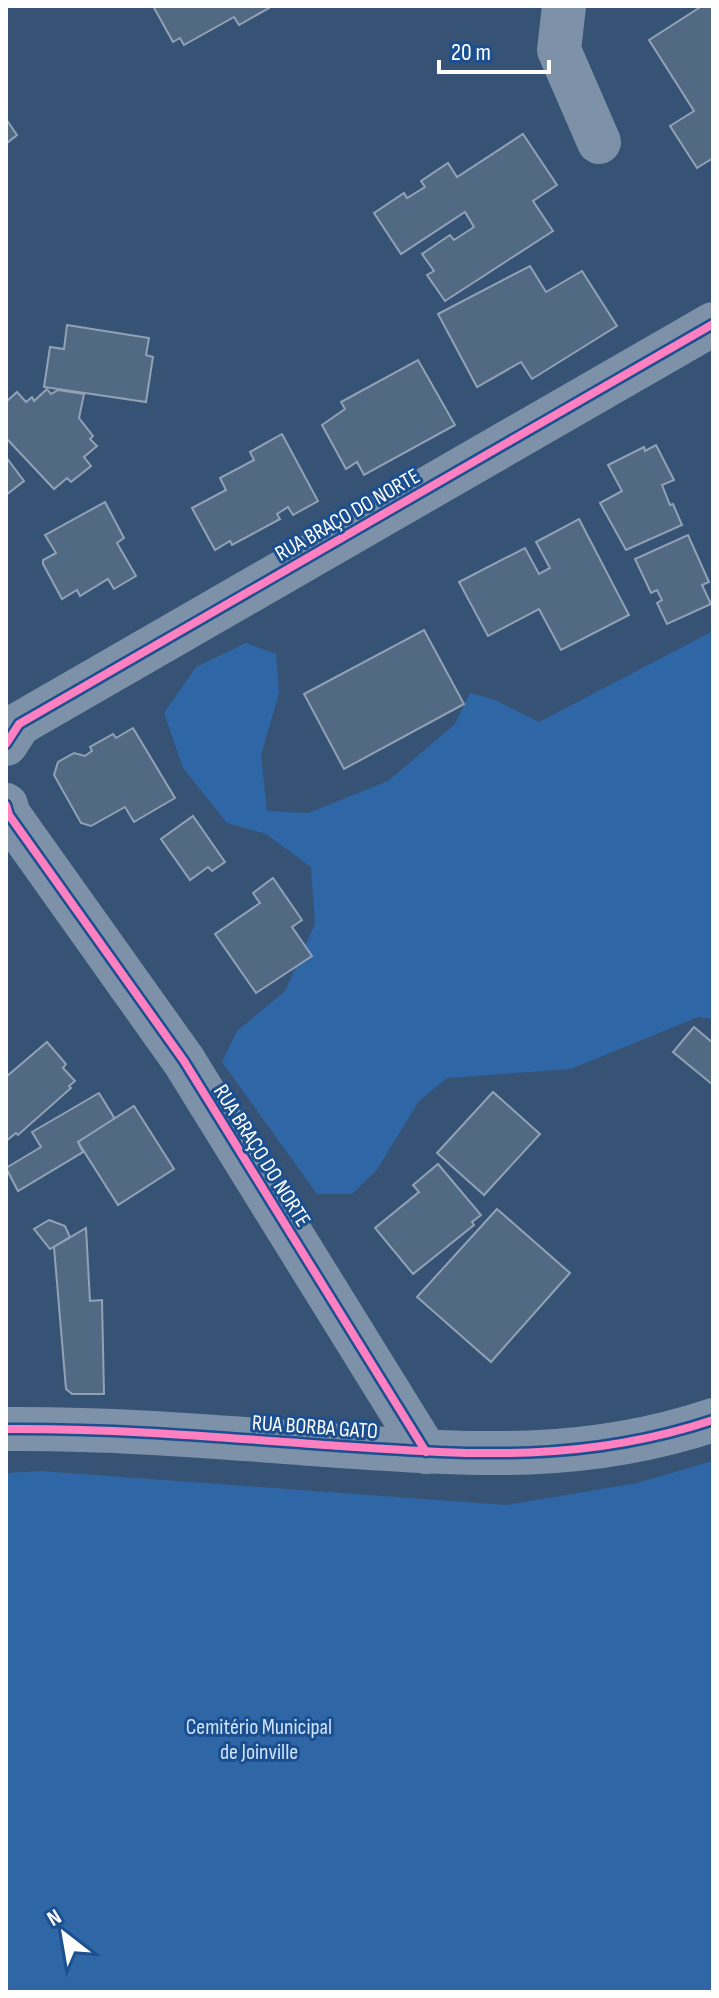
<svg xmlns="http://www.w3.org/2000/svg" width="719" height="1998" viewBox="0 0 719 1998" font-family="'Sofia Sans Condensed',sans-serif">
	<rect width="100%" height="100%" fill="#365274"/>
	<g fill="#2f66a5">
		<polygon points="713,631 713,1019 698,1017 571,1069 447,1078 419,1101 376,1171 352,1194 317,1194 222,1062 237,1031 285,991 315,924 311,867 266,834 227,823 183,768 164,713 196,667 246,643 276,654 279,693 261,755 267,811 308,813 388,781 455,724 470,693 495,700 539,722"/>
		<polygon points="713,1461 713,1992 6,1992 6,1473 41,1471 506,1505 637,1483"/>
	</g>
	<g fill="#526984" stroke="#92a2b6" stroke-width="2">
		<polygon points="153,6 268,6 269,8 239,25 234,17 184,45 180,38 173,42"/>
		<polygon points="702,6 713,7 713,158 697,168 670,126 694,111 649,40"/>
		<polygon points="6,119 17,135 6,144"/>
		<polygon points="523,134 557,185 533,201 553,231 445,301 427,275 434,271 422,254 450,235 454,240 474,227 465,212 401,254 374,213 404,193 407,198 425,187 421,181 448,163 457,177"/>
		<polygon points="530,266 546,292 582,271 617,326 532,379 521,362 477,387 438,314"/>
		<polygon points="67,325 149,338 146,355 153,357 146,402 44,387 50,347 64,349"/>
		<polygon points="418,360 455,425 364,475 357,462 346,469 322,425 345,409 341,402"/>
		<polygon points="47,389 51,394 58,390 84,394 79,418 93,436 90,439 97,446 84,457 91,466 71,482 67,478 54,489 6,438 6,402 17,392 26,402 32,397 34,401"/>
		<polygon points="282,434 318,501 293,515 288,507 277,514 280,519 232,545 230,541 215,550 192,508 226,490 220,478 254,460 250,452"/>
		<polygon points="656,445 674,480 662,485 670,505 673,504 682,525 626,550 600,503 622,491 608,465 644,447 645,451"/>
		<polygon points="6,457 24,481 6,495"/>
		<polygon points="105,502 124,538 117,543 136,576 114,589 108,579 80,596 77,590 62,599 43,564 43,560 56,553 45,535"/>
		<polygon points="579,519 629,615 561,650 539,609 488,636 459,582 525,548 539,574 550,568 536,542"/>
		<polygon points="688,535 709,582 702,585 711,604 667,624 657,603 662,600 657,590 651,593 635,559"/>
		<polygon points="424,630 464,704 344,769 304,694"/>
		<polygon points="133,728 175,798 134,822 125,807 91,826 81,823 54,775 58,762 74,753 85,756 92,751 90,747 113,734 116,738"/>
		<polygon points="193,816 225,862 212,871 208,867 190,880 161,839"/>
		<polygon points="273,878 302,920 292,927 312,956 256,993 215,934 260,903 253,893"/>
		<polygon points="694,1027 713,1043 713,1085 673,1052"/>
		<polygon points="47,1042 66,1064 63,1068 75,1081 69,1086 71,1088 18,1135 16,1133 6,1141 6,1077"/>
		<polygon points="493,1092 540,1134 484,1195 437,1153"/>
		<polygon points="99,1093 115,1119 78,1142 83,1152 18,1191 6,1168 41,1147 32,1132"/>
		<polygon points="134,1106 174,1169 118,1205 78,1142"/>
		<polygon points="438,1164 481,1215 472,1222 474,1225 413,1274 375,1228 419,1192 413,1185"/>
		<polygon points="497,1209 570,1273 491,1362 417,1297"/>
		<polygon points="49,1220 65,1226 70,1237 50,1249 34,1229"/>
		<polygon points="86,1228 90,1301 102,1300 104,1394 72,1394 66,1389 54,1247"/>
	</g>
	<g fill="none" stroke-linecap="round" stroke-linejoin="round">
		<g stroke="#7d92a8" stroke-width="44">
			<polyline points="564,6 559,50 599,142"/>
			<polyline points="6,744 19,724 713,324"/>
			<polyline points="6,805 9,815 184,1061 426,1452"/>
			<path d="M6,1429C118,1428 229,1438 340,1446C473,1455 584,1463 713,1420"/>
		</g>
		<g stroke="#1b4f8f" stroke-width="13">
			<g id="cycleway">
				<polyline points="6,744 19,724 713,324"/>
				<polyline points="6,805 9,815 184,1061 426,1452"/>
				<path d="M6,1429C118,1428 229,1438 340,1446C473,1455 584,1463 713,1420"/>
			</g>
		</g>
		<use href="#cycleway" stroke="#ff80c0" stroke-width="8"/>
	</g>
	<g text-anchor="middle" stroke-width="6" stroke-linejoin="round" paint-order="stroke">
		<g font-size="22" fill="#fff" stroke="#1b4f8f">
			<text transform="translate(347 514) rotate(-30)" y="8">RUA BRAÇO DO NORTE</text>
			<text transform="translate(263 1155) rotate(58)" y="8">RUA BRAÇO DO NORTE</text>
			<text transform="translate(315 1426) rotate(4)" y="8">RUA BORBA GATO</text>
		</g>
		<g font-size="22" fill="#cfe3fa" stroke="#1b4f8f">
			<text x="259" y="1734">Cemitério Municipal<tspan x="259" dy="25">de Joinville</tspan></text>
		</g>
	</g>
	<rect width="719" height="1998" fill="none" stroke="#ffffff" stroke-width="16"/>
	<g transform="translate(64 1934) rotate(329)" stroke="#1b4f8f" stroke-width="6" paint-order="stroke">
	<path d="M0-6L14 30L0 20L-14 30Z" fill="#ffffff"/>
	<text y="-12" font-size="22" font-weight="bold" text-anchor="middle" fill="#ffffff">N</text>
	</g>
	<path d="M439 60v12h110v-12" fill="none" stroke="#ffffff" stroke-width="4"/>
	<text x="451" y="60" font-size="24" fill="#ffffff" stroke="#1b4f8f" stroke-width="6" paint-order="stroke">20 m</text>
</svg>
